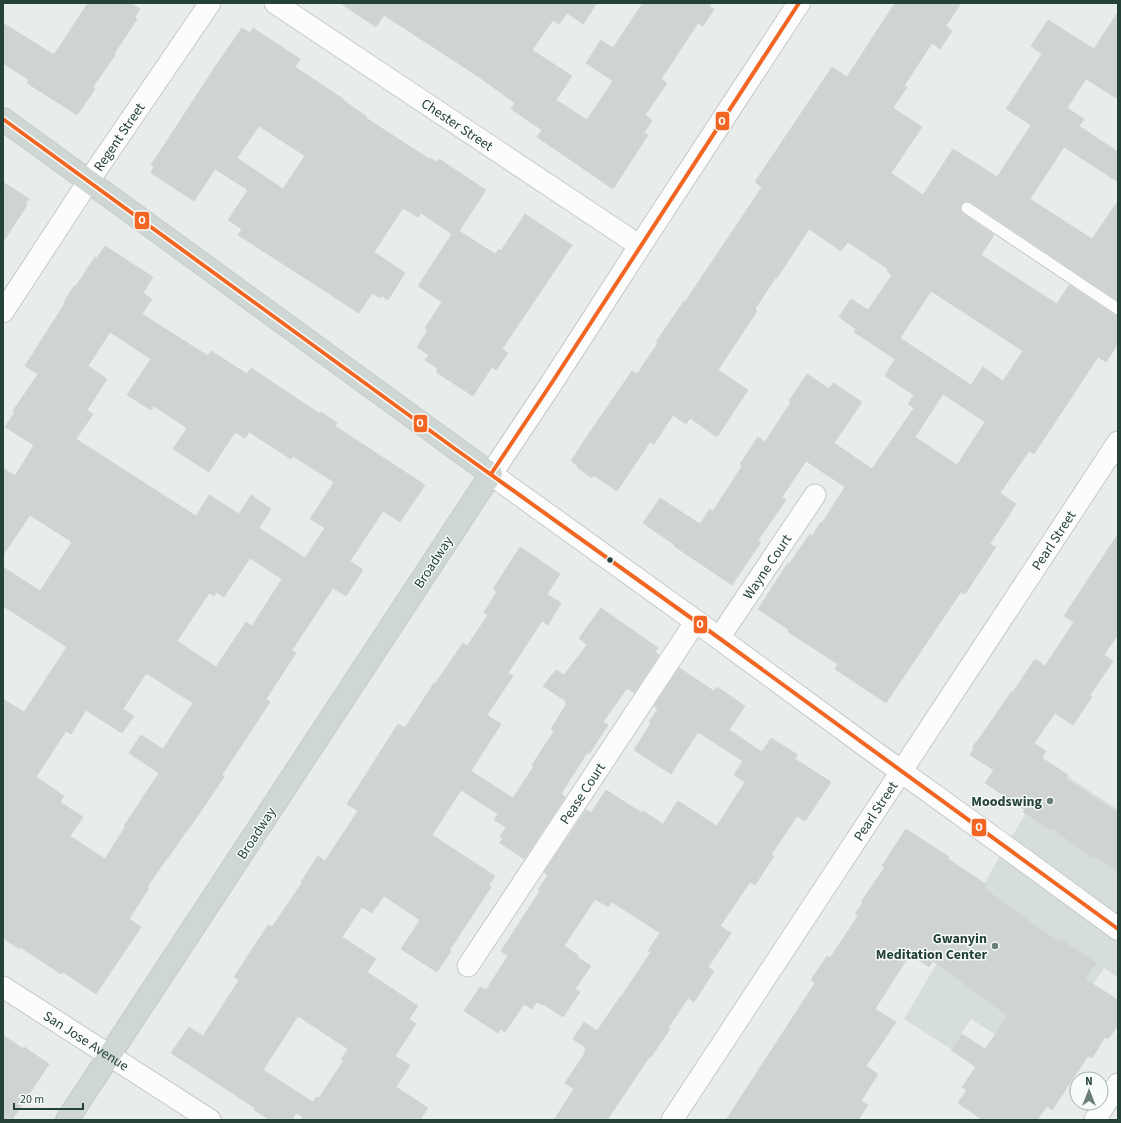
<svg xmlns="http://www.w3.org/2000/svg" width="1121" height="1123" viewBox="0 0 1121 1123" font-family="'Source Sans 3',sans-serif">
	<rect width="100%" height="100%" fill="#e8edeb"/>
	<polygon fill="#d6dedb" points="1053,767 1118,810 1118,978 1104,968 1041,1064 971,1019 951,1049 904,1019"/>
	<g fill="#cfd4d2" stroke="#d1d6d4" fill-rule="evenodd">
		<polygon points="88,3 130,3 140,9 135,17 137,19 114,54 115,55 93,87 95,89 77,115 27,83 29,80 3,63 3,23 54,55"/>
		<polygon points="340,3 597,3 583,24 567,13 559,24 553,20 532,50 572,76 556,100 587,120 613,81 586,63 601,40 613,48 643,3 712,3 709,6 714,9 703,26 698,23 661,79 667,83 645,115 652,120 644,133 648,135 613,189 537,137 542,130 511,109 515,103 479,77 384,15 376,27"/>
		<path d="M895,3H961L946,26L952,31L940,49L932,43L904,86L907,87L893,108L922,127L891,173L923,195L953,149L997,177L1031,125L1006,109L1042,54L1031,46L1048,20L1094,49L1118,12V99L1086,79L1067,108L1084,119L1079,126L1118,152V182L1064,147L1030,199L1092,239L1118,201V301L971,202L967,201L964,202L961,204L960,208L961,211L963,214L994,235L981,255L1057,304L1069,285L1114,315L1118,316V344L1106,362L1098,357L1034,454L1029,451L1000,493L1016,504L990,544L996,547L965,594L961,592L954,602L886,703L835,669L838,664L788,632L789,630L758,609L788,563L789,564L810,534L812,536L821,522L822,523L845,487L806,461L782,497L786,500L758,540L761,542L732,585L674,546L675,545L643,523L660,498L700,524L710,509L713,511L742,466L740,464L758,437L765,442L791,402L789,401L807,374L829,389L833,383L862,402L834,443L872,469L914,408L908,404L914,395L885,376L895,359L854,332L856,329L839,317L851,299L868,310L892,275L887,271L888,269L848,242L841,251L809,229L777,278L776,277L755,309L757,311L718,370L748,390L717,437L690,418L686,424L673,415L654,444L650,442L617,491L593,475L592,478L577,467L578,466L571,461L588,435L632,371L637,374L658,343L656,342L684,301L685,302L762,187L755,182L832,67L847,77ZM931,291L1023,351L1003,381L983,367L971,385L900,338ZM943,394L985,422L957,465L915,437Z"/>
		<path d="M242,28L250,33L253,28L300,59L295,67L343,99V100L367,117L366,118L429,159L430,158L437,162L439,159L486,190L459,231L495,254L499,249L501,251L525,214L572,245L502,349L508,353L496,370L492,367L473,396L436,372L438,369L425,360L429,355L417,347L428,330L425,328L442,302L418,286L452,234L421,213L418,217L403,208L374,252L405,273L388,300L382,296L380,298L372,293L359,313L238,235L242,229L228,220L248,190L215,169L194,201L151,173L154,167L151,165L176,127L215,67ZM259,126L305,156L283,189L237,158Z"/>
		<polygon points="3,182 29,199 25,204 27,205 3,242"/>
		<path d="M105,246L153,277L143,293L152,299L142,314L208,356L211,351L247,374L251,368L320,414L321,412L337,423L335,426L425,485L400,522L383,511L350,561L363,570L346,596L333,588L292,650L296,653L266,699L270,702L222,775L224,777L188,830H187L168,858H167L147,887L149,888L129,919L141,927L96,994L63,972L61,974L20,947L19,949L3,938V699L24,712L67,647L3,606V567L40,591L72,542L30,515L3,555V468L15,476L34,445L5,427L15,412L13,411L38,374L25,366L65,303L64,302L74,286H76L95,257L97,258ZM110,332L151,359L127,395L151,410L154,406L187,428L173,449L209,472L235,432L245,438L249,432L291,459L293,456L334,482L310,519L325,528L305,558L259,528L271,509L251,495L239,514L209,495L196,516L76,439L93,414L87,410L107,379L88,366ZM250,558L282,579L252,626L246,622L216,667L177,641L209,593L214,596L216,592L224,597ZM146,673L193,703L163,749L141,735L129,753L159,773L124,826L125,827L105,859L70,836L83,817L60,802L64,796L36,777L66,731L71,734L86,710L122,733L134,716L123,709Z"/>
		<polygon points="1118,534 1118,634 1104,655 1113,661 1090,695 1092,697 1073,725 1055,713 1034,743 1046,751 1042,758 1068,775 1066,779 1118,813 1118,873 1095,856 1093,858 1051,828 1050,830 1023,812 1025,810 985,783 994,770 970,755 974,749 972,748 983,733 1012,691 1013,692 1035,659 1045,666 1074,622 1064,616"/>
		<path d="M520,547L560,574L547,594L561,603L548,625L542,621L508,673L513,676L487,715L501,724L471,771L513,798L534,766L532,765L554,731L551,729L567,703L565,702L566,701L543,686L556,670L564,675L587,645L579,638L601,608L658,648L655,652L659,655L634,693L627,688L603,722L608,725L589,754L587,753L561,794L565,797L524,859L500,843L503,838L500,836L506,827L494,820L498,814L461,790L432,835L495,876L489,885L491,887L449,951H451L437,972L401,949L420,920L384,896L372,913L362,907L342,937L376,959L367,972L418,1006L409,1019L416,1024L395,1056L410,1065L396,1087L428,1108L420,1120H301L303,1117L296,1113L292,1120H270L254,1110L255,1108L171,1053L189,1027L203,1036L239,980L234,977L268,925L272,927L302,883L301,882L318,856L325,861L358,811L347,804L398,724L405,728L434,683L435,684L463,643L467,646L488,615L484,612L497,592L493,589ZM298,1016L348,1049L341,1059L344,1060L319,1098L316,1097L313,1102L263,1070Z"/>
		<polygon points="679,668 714,691 717,687 745,706 729,730 762,752 771,738 798,755 795,759 831,782 805,821 797,816 771,855 774,856 755,885 750,882 720,926 731,933 708,967 714,971 694,1002 688,998 668,1028 670,1029 651,1057 650,1056 607,1120 554,1120 574,1089 565,1083 585,1053 584,1052 586,1048 573,1039 584,1022 597,1031 620,997 621,997 651,952 648,951 660,933 612,902 608,907 595,899 564,946 578,955 577,957 591,966 575,989 580,992 563,1017 543,1004 542,1005 537,1002 532,1009 524,1004 505,1032 500,1029 498,1033 464,1011 480,987 486,990 508,956 501,951 540,891 538,890 548,875 544,872 586,810 591,813 606,790 642,813 643,811 663,824 678,801 717,826 745,782 734,775 743,761 698,732 671,774 634,750 651,723 649,722 658,709 654,706"/>
		<polygon points="906,829 949,857 948,859 987,885 984,888 1058,942 1060,939 1096,963 1085,979 1118,1000 1118,1025 1108,1039 1105,1037 1092,1058 1088,1056 1052,1110 1047,1106 1037,1120 983,1120 958,1103 967,1090 962,1087 976,1067 951,1050 962,1034 985,1049 1008,1016 933,961 929,967 910,954 875,1009 896,1022 866,1066 878,1074 861,1101 868,1105 858,1120 726,1120 815,983 811,980 827,956 830,958 858,916 855,914 863,903 861,902 885,867 882,866"/>
		<polygon points="3,1035 23,1049 24,1047 49,1064 12,1120 3,1120"/>
	</g>
	<g fill="none" stroke-linecap="round" stroke-linejoin="round">
		<g stroke="#c5cac8" stroke-width="13">
			<polyline id="service" points="967,208 1118,309"/>
		</g>
		<g stroke="#c5cac8" stroke-width="23">
			<g id="minor">
				<path id="s1" d="M275,3L640,246"/>
				<path id="s2" d="M3,312L88,182L210,3"/>
				<path id="s3" d="M719,638L815,495"/>
				<path id="s4" d="M468,966L696,621"/>
				<path id="s5" d="M3,987L210,1120"/>
				<path id="s6" d="M672,1120L1118,442"/>
				<polyline points="1095,1120 1118,1084"/>
			</g>
		</g>
		<g stroke="#c5cac8" stroke-width="24">
			<polyline id="tertiary" points="491,474 551,384 640,246 799,3"/>
		</g>
		<g stroke="#c3cbc8" stroke-width="24">
			<polyline id="secondary" points="491,474 719,638 877,754 1024,860 1118,929"/>
		</g>
		<g stroke="#c3ccc9" stroke-width="24">
			<polyline id="primary" points="3,119 491,474 67,1120"/>
		</g>
		<use href="#service" stroke="#fcfcfc" stroke-width="11"/>
		<use href="#minor" stroke="#fcfcfc" stroke-width="21"/>
		<use href="#tertiary" stroke="#fcfcfc" stroke-width="22"/>
		<use href="#secondary" stroke="#fcfcfc" stroke-width="22"/>
		<use href="#primary" stroke="#cfd7d5" stroke-width="22"/>
		<g stroke="#f7fbf9" stroke-width="7">
			<g id="bus-1">
				<polyline points="3,119 458,451 719,638 1118,929"/>
				<polyline points="491,474 551,384 799,3"/>
			</g>
		</g>
		<use href="#bus-1" stroke="#f26522" stroke-width="4"/>
	</g>
	<circle fill="#24423a" stroke="#f7fbf9" stroke-width="1.5" cx="610" cy="560" r="3.5"/>
	<g fill="#697e78" stroke="#f7fbf9" stroke-width="1.5">
		<circle cx="1050" cy="801" r="4"/>
		<circle cx="995" cy="946" r="4"/>
	</g>
	<g text-anchor="middle" stroke-width="3" stroke-linejoin="round" paint-order="stroke">
		<g font-size="14" fill="#24423a" stroke="#f7fbf9">
			<text dy="5" stroke="none"><textPath href="#s1" startOffset="219">Chester Street</textPath></text>
			<text dy="5" stroke="none"><textPath href="#s2" startOffset="210">Regent Street</textPath></text>
			<text dy="5" stroke="none"><textPath href="#s6" startOffset="694">Pearl Street</textPath></text>
			<text transform="translate(433 562) rotate(-57)" y="5">Broadway</text>
			<text dy="5" stroke="none"><textPath href="#s3" startOffset="86">Wayne Court</textPath></text>
			<text dy="5" stroke="none"><textPath href="#s4" startOffset="207">Pease Court</textPath></text>
			<text dy="5" stroke="none"><textPath href="#s6" startOffset="370">Pearl Street</textPath></text>
			<text transform="translate(256 833) rotate(-57)" y="5">Broadway</text>
			<text dy="5" stroke="none"><textPath href="#s5" startOffset="99">San Jose Avenue</textPath></text>
		</g>
		<g font-size="14" font-weight="bold" fill="#24423a" stroke="#f7fbf9" text-anchor="end">
			<text x="1042" y="806">Moodswing</text>
			<text x="987" y="943">Gwanyin<tspan x="987" dy="16">Meditation Center</tspan></text>
		</g>
	</g>
	<g stroke="#f7fbf9" stroke-width="1.5">
		<rect x="715" y="111" width="15" height="20" rx="4" fill="#f26522"/>
		<rect x="134" y="211" width="16" height="19" rx="4" fill="#f26522"/>
		<rect x="413" y="414" width="15" height="19" rx="4" fill="#f26522"/>
		<rect x="693" y="615" width="15" height="19" rx="4" fill="#f26522"/>
		<rect x="971" y="818" width="16" height="19" rx="4" fill="#f26522"/>
	</g>
	<g font-size="11" text-anchor="middle" font-weight="bold" fill="#fff">
		<text x="722" y="125">O</text>
		<text x="142" y="224">O</text>
		<text x="420" y="427">O</text>
		<text x="700" y="628">O</text>
		<text x="979" y="831">O</text>
	</g>
	<rect width="1121" height="1123" fill="none" stroke="#24423a" stroke-width="8"/>
	<g transform="translate(1089 1091)"><circle r="19" fill="#f7fbf9" stroke="#a3b1ad"/>
	<path d="M0-3L7 15L0 10L-7 15Z" fill="#697e78"/>
	<text y="-6" font-size="11" font-weight="bold" text-anchor="middle" fill="#24423a">N</text>
	</g>
	<path d="M14 1103v6h69v-6" fill="none" stroke="#24423a" stroke-width="2"/>
	<text x="20" y="1103" font-size="12" fill="#24423a" stroke="#f7fbf9" stroke-width="3" paint-order="stroke">20 m</text>
</svg>
